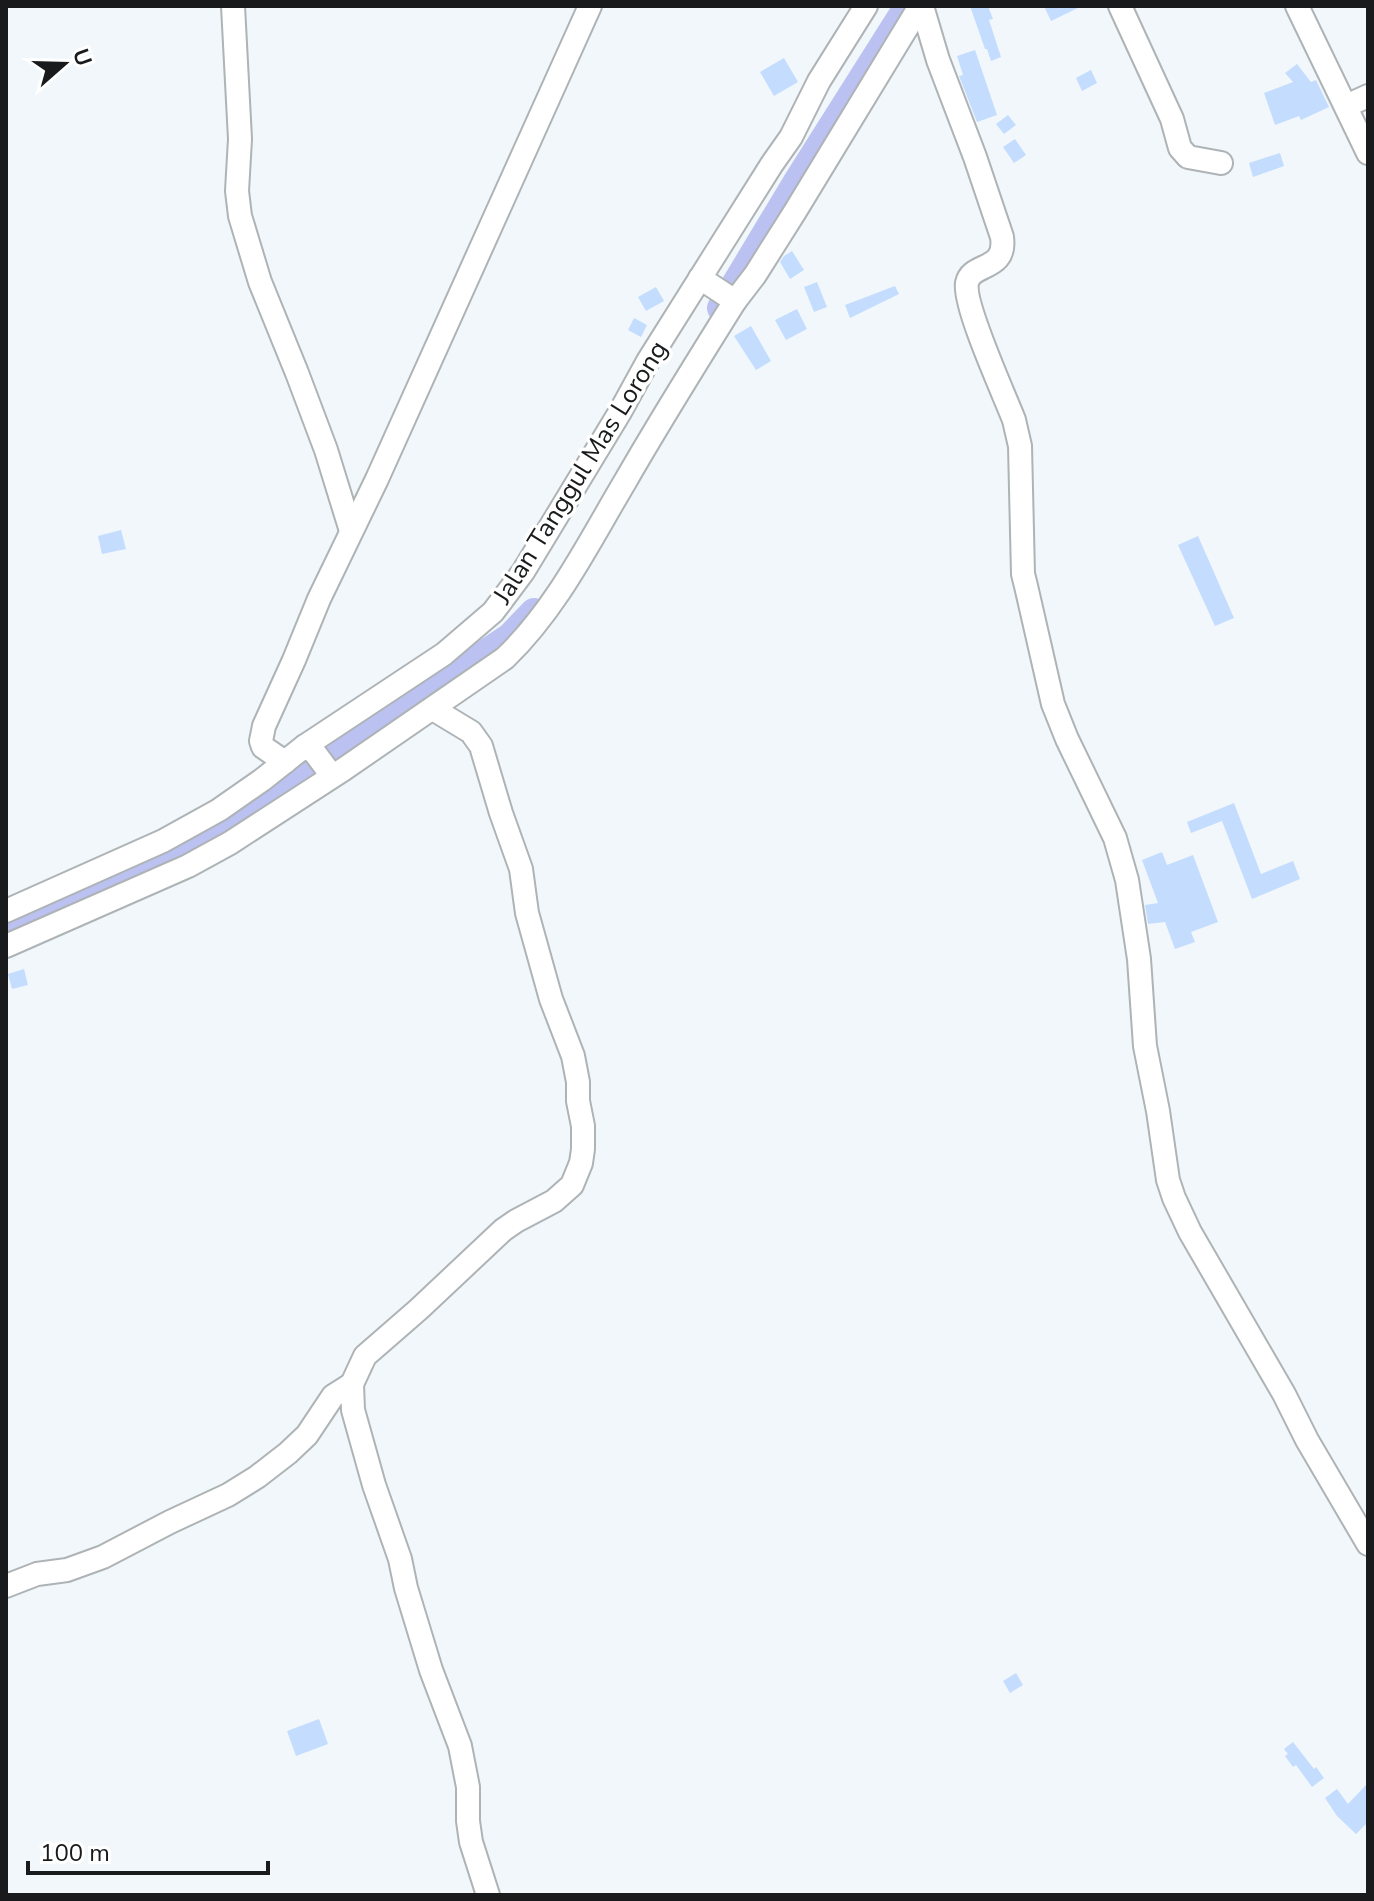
<svg xmlns="http://www.w3.org/2000/svg" width="1374" height="1901" viewBox="0 0 1374 1901" font-family="'Nunito Sans',sans-serif">
	<rect width="100%" height="100%" fill="#f1f7fa"/>
	<g fill="none" stroke-linecap="round" stroke-linejoin="round">
		<g stroke="#bbc2f2" stroke-width="28">
			<polyline points="721,308 798,180 908,6"/>
			<polyline points="6,930 133,875 216,836 377,725 510,637 534,612"/>
		</g>
	</g>
	<g fill="#c4ddff">
		<polygon points="970,6 988,6 993,19 989,20 1001,57 991,61 987,49 985,49"/>
		<polygon points="1044,6 1082,6 1051,21"/>
		<polygon points="975,50 997,115 977,122 959,76 963,75 957,56"/>
		<polygon points="784,58 798,82 774,96 760,72"/>
		<polygon points="1297,64 1311,82 1316,80 1329,107 1301,120 1299,116 1275,125 1264,93 1293,82 1285,73"/>
		<polygon points="1091,70 1097,83 1082,91 1076,78"/>
		<polygon points="1008,115 1016,125 1004,134 996,124"/>
		<polygon points="1015,139 1026,155 1014,163 1003,147"/>
		<polygon points="1280,153 1284,166 1253,177 1249,163"/>
		<polygon points="792,251 804,270 790,279 780,262 784,256"/>
		<polygon points="817,282 827,307 814,312 804,287"/>
		<polygon points="895,286 899,294 850,318 845,305"/>
		<polygon points="656,287 664,301 646,311 638,297"/>
		<polygon points="797,309 807,329 786,340 775,320"/>
		<polygon points="634,318 647,325 641,337 628,330"/>
		<polygon points="751,326 771,361 756,370 734,336"/>
		<polygon points="121,530 126,549 102,554 98,536"/>
		<polygon points="1198,536 1234,618 1215,626 1178,545"/>
		<polygon points="1234,803 1261,874 1293,861 1300,879 1252,899 1222,821 1191,833 1187,822"/>
		<polygon points="1162,852 1167,865 1193,855 1218,922 1191,932 1195,942 1175,949 1165,922 1148,924 1145,905 1158,903 1142,860"/>
		<polygon points="24,969 28,985 12,989 8,974"/>
		<polygon points="1016,1673 1023,1685 1010,1693 1003,1681"/>
		<polygon points="319,1719 328,1744 296,1756 287,1731"/>
		<polygon points="1293,1742 1314,1769 1316,1767 1324,1778 1312,1787 1296,1765 1293,1767 1285,1756 1288,1754 1284,1749"/>
		<polygon points="1368,1783 1368,1822 1356,1834 1337,1816 1325,1798 1337,1789 1348,1804"/>
	</g>
	<g fill="none" stroke-linecap="round" stroke-linejoin="round">
		<g stroke="#aeb3b6" stroke-width="26">
			<g id="minor">
				<polyline points="233,6 240,139 237,191 240,216 260,282 297,373 326,450 351,531"/>
				<path d="M922,6L938,60L975,157L1002,237C1007,272 971,262 967,283C963,305 1004,394 1014,420L1020,446L1023,574L1026,586L1053,704L1067,739L1115,838L1127,880L1139,959L1145,1046L1158,1111L1168,1180L1174,1198L1190,1232L1284,1394L1307,1440L1368,1544"/>
				<polyline points="1120,6 1172,119 1180,148 1188,157 1221,163"/>
				<polyline points="1297,6 1368,153"/>
				<polyline points="1346,106 1368,96"/>
				<polyline points="700,278 735,301 755,275 796,210 920,6"/>
				<polyline points="433,709 471,732 481,746 501,813 521,869 527,913 551,999 573,1056 578,1082 578,1101 583,1126 583,1149 581,1163 572,1185 554,1201 516,1221 503,1230 419,1309 365,1356 352,1384 353,1410 374,1485 400,1559 406,1588 431,1670 460,1746 468,1787 468,1821 471,1842 488,1895"/>
				<polyline points="305,746 315,753 332,776"/>
				<polyline points="285,762 263,747 261,741 264,726 294,660 319,599 377,479 590,6"/>
				<polyline points="6,911 163,841 219,810 262,780 305,746 444,654 493,612 523,572 620,412 648,361 772,164 791,137 819,81 866,6"/>
				<path d="M6,946L188,866L230,843L344,769L505,658C557,608 589,542 626,480C661,419 698,360 735,301"/>
				<polyline points="6,1586 37,1574 67,1570 103,1557 170,1522 228,1495 257,1477 288,1453 307,1435 333,1396 352,1384"/>
			</g>
		</g>
		<use href="#minor" stroke="#fff" stroke-width="22"/>
	</g>
	<g text-anchor="middle" stroke-width="7" stroke-linejoin="round" paint-order="stroke">
		<g font-size="26" fill="#181a1b" stroke="#fff">
			<text transform="translate(580 472) rotate(-58)" y="9">Jalan Tanggul Mas Lorong</text>
		</g>
	</g>
	<rect width="1374" height="1901" fill="none" stroke="#181a1b" stroke-width="16"/>
	<g transform="translate(64 64) rotate(70)" stroke="#ffffff" stroke-width="6" paint-order="stroke">
	<path d="M0-6L14 30L0 20L-14 30Z" fill="#181a1b"/>
	<text y="-12" font-size="22" font-weight="bold" text-anchor="middle" fill="#181a1b">U</text>
	</g>
	<path d="M28 1861v12h240v-12" fill="none" stroke="#181a1b" stroke-width="4"/>
	<text x="40" y="1861" font-size="24" fill="#181a1b" stroke="#ffffff" stroke-width="6" paint-order="stroke">100 m</text>
</svg>
